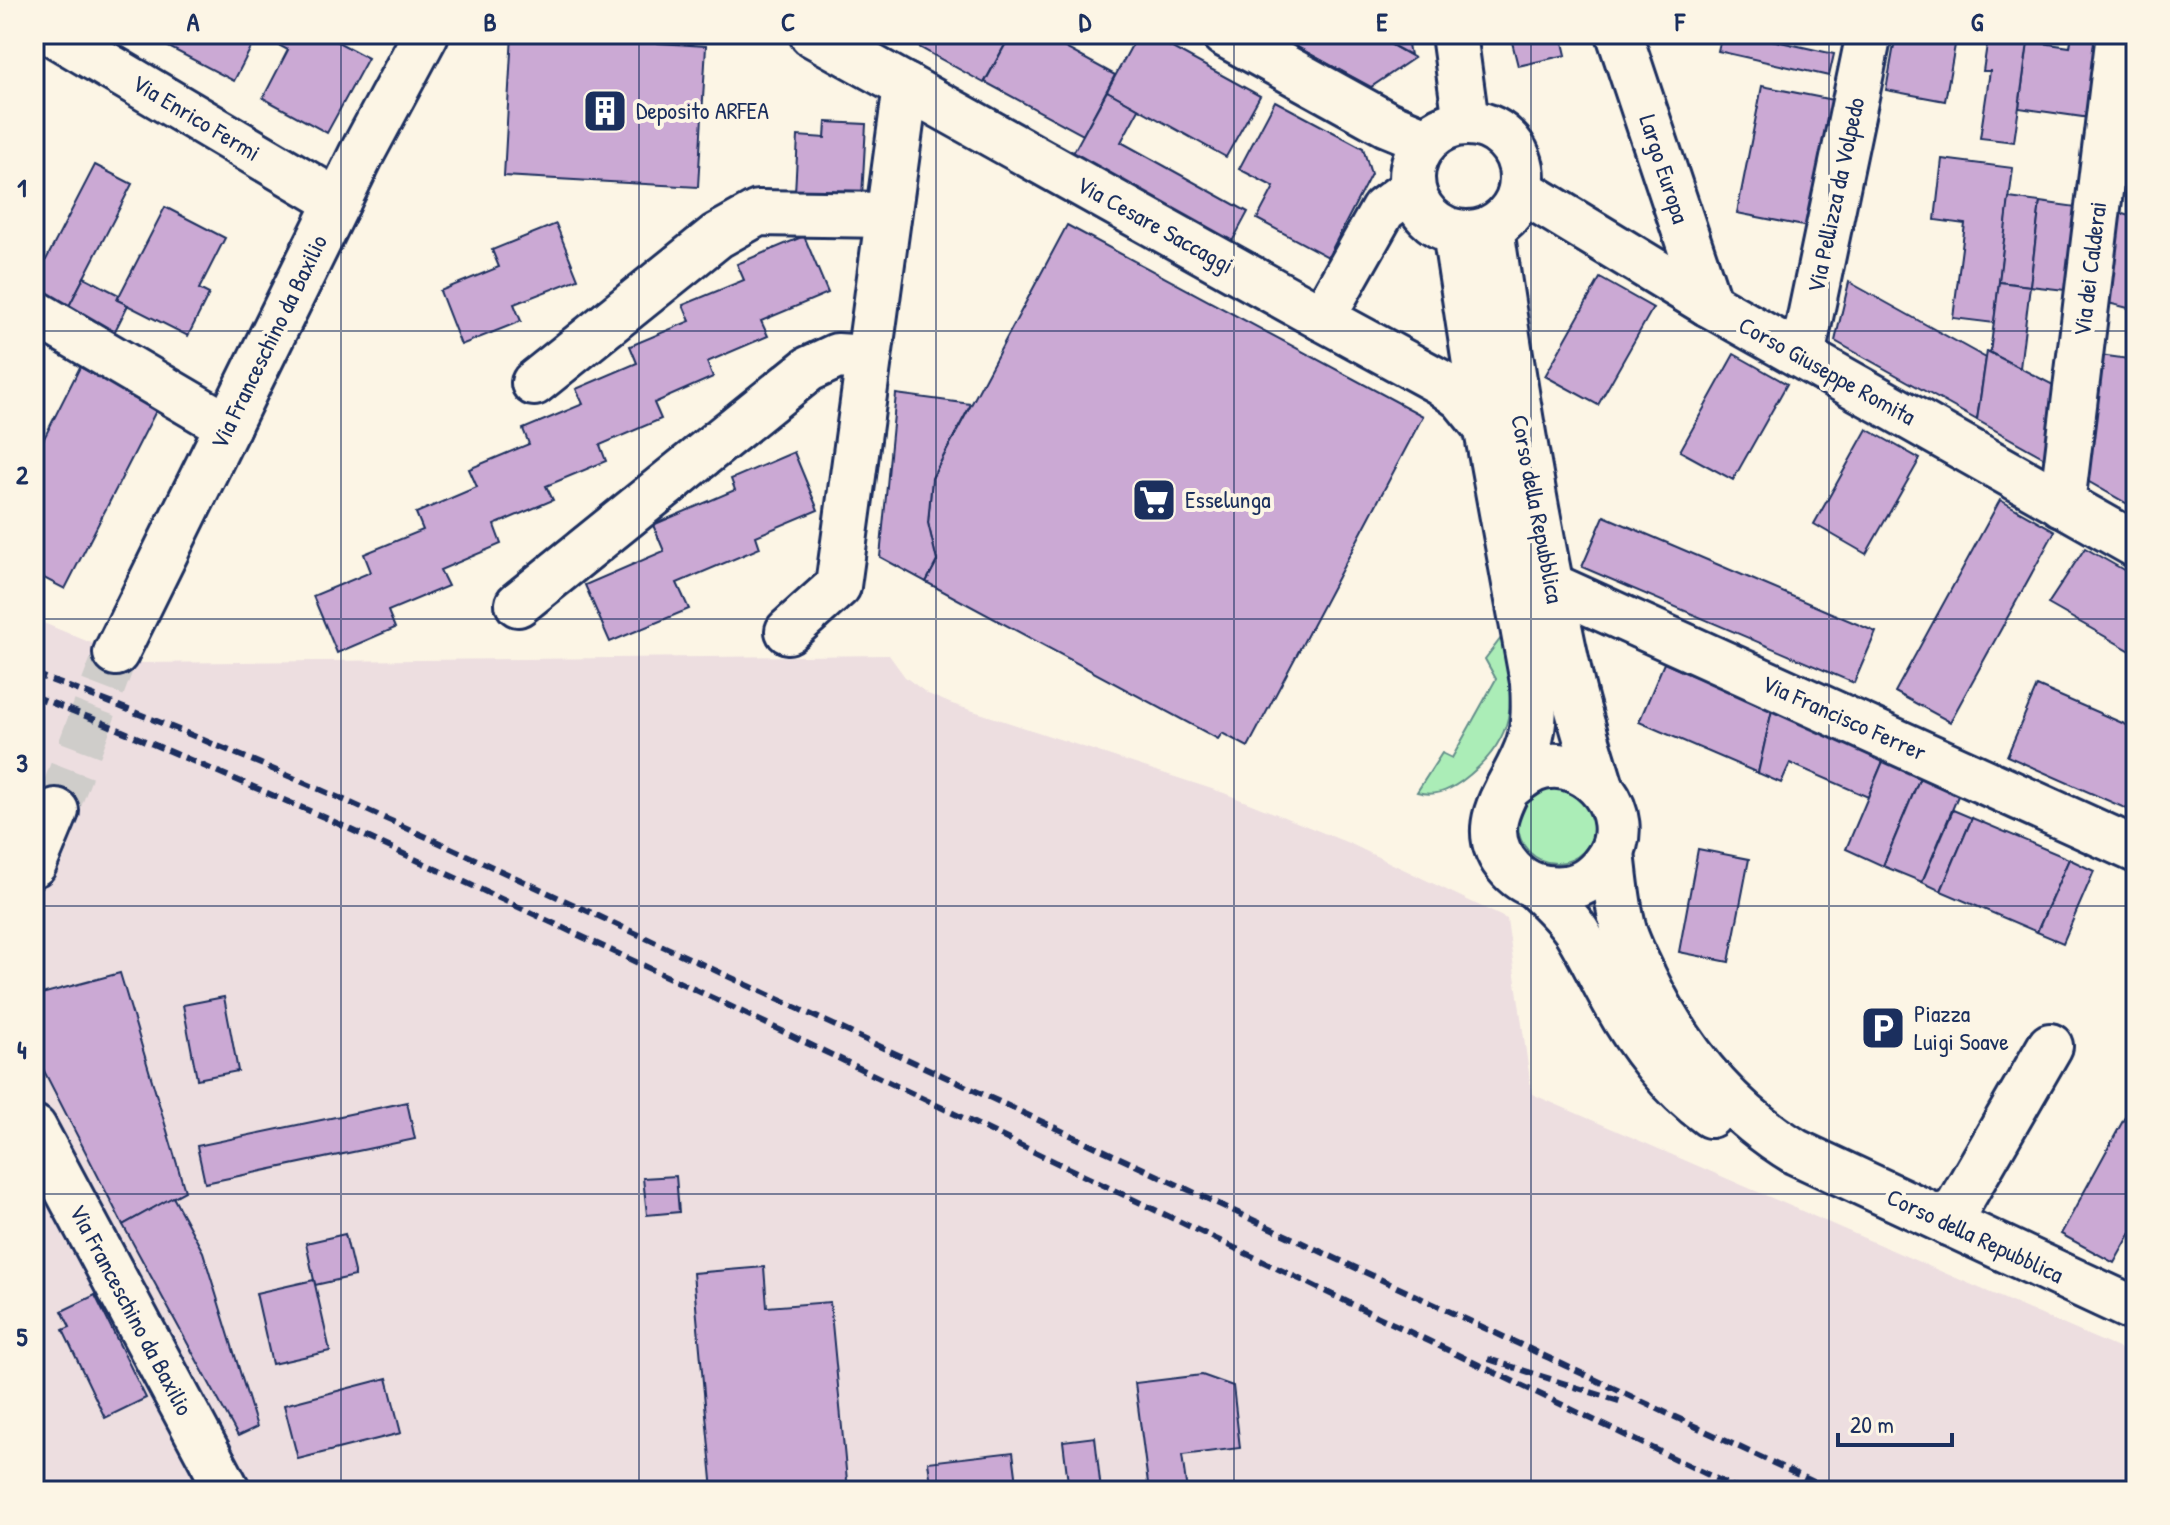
<svg xmlns="http://www.w3.org/2000/svg" width="2170" height="1525" viewBox="0 0 2170 1525" font-family="'Patrick Hand',sans-serif">
	<rect width="100%" height="100%" fill="#fcf5e5"/>
	<filter id="ink" filterUnits="userSpaceOnUse"><feTurbulence type="fractalNoise" baseFrequency=".0125" numOctaves="2"/><feDisplacementMap in="SourceGraphic" scale="16" xChannelSelector="R" yChannelSelector="G"/><feConvolveMatrix kernelMatrix="1 2 1 2 8 2 1 2 1" color-interpolation-filters="sRGB"/></filter>
	<g filter="url(#ink)">
		<polygon fill="#eddee0" points="34,619 139,663 889,655 905,677 928,694 952,704 1224,793 1351,844 1507,919 1532,1094 2136,1356 2136,1491 34,1491"/>
		<g fill="#abedb7" stroke="#638e8a" stroke-width="2">
			<path d="M1501,638C1516,701 1518,739 1462,781C1448,791 1434,797 1417,792L1442,753L1452,758L1496,679L1485,659Z"/>
			<circle cx="1556" cy="825" r="38"/>
		</g>
		<g fill="#cba9d4" stroke="#1b2f5e" stroke-width="2">
			<polygon points="168,34 323,34 368,58 327,133 263,98 288,50 258,34 234,81 163,44"/>
			<polygon points="512,34 706,46 698,187 504,176"/>
			<polygon points="891,34 917,34 911,45"/>
			<polygon points="917,34 1011,34 984,83 912,43"/>
			<polygon points="1011,34 1040,34 1115,75 1083,135 985,82"/>
			<polygon points="1138,34 1147,34 1260,96 1226,157 1107,91"/>
			<polygon points="1284,34 1372,34 1414,58 1371,87 1282,39"/>
			<polygon points="1372,34 1406,34 1410,55"/>
			<polygon points="1510,34 1561,34 1566,55 1518,66"/>
			<polygon points="1722,34 1745,34 1834,54 1829,76 1718,51"/>
			<polygon points="1896,34 1957,34 1945,101 1886,90"/>
			<polygon points="2072,34 2109,34 2097,119 2019,108 2028,41 2070,47"/>
			<polygon points="2136,34 2136,170 2114,161"/>
			<polygon points="1988,38 2028,43 2014,142 1980,138 1990,71 1983,71"/>
			<polygon points="1762,86 1833,100 1809,227 1737,213"/>
			<polygon points="1107,91 1139,109 1121,142 1248,212 1227,251 1067,164"/>
			<polygon points="1275,101 1363,148 1371,174 1328,257 1257,219 1274,187 1239,169"/>
			<polygon points="826,122 866,124 862,197 795,193 798,136 825,138"/>
			<polygon points="1942,159 2013,168 1994,323 1953,318 1965,224 1935,220"/>
			<polygon points="95,165 132,184 65,314 34,299 34,283"/>
			<polygon points="2009,198 2040,202 2030,286 1999,282"/>
			<polygon points="2040,202 2084,208 2074,291 2030,286"/>
			<polygon points="165,207 225,238 199,289 209,294 188,336 117,300"/>
			<polygon points="2116,212 2136,218 2136,310 2104,302"/>
			<polygon points="556,224 578,279 514,304 521,321 461,345 440,291 499,267 492,250"/>
			<polygon points="1067,225 1423,416 1248,747 1222,733 1218,739 926,582 937,561 928,523 932,478"/>
			<polygon points="804,236 828,293 761,321 768,336 707,362 713,377 654,403 661,419 600,445 606,461 546,486 553,500 494,525 501,544 440,570 448,586 388,611 395,628 337,653 313,596 371,572 364,554 423,530 416,513 477,487 469,469 529,444 523,429 583,404 576,389 637,363 630,346 690,321 683,305 744,280 737,264"/>
			<polygon points="84,277 119,295 117,300 128,305 113,335 67,310"/>
			<polygon points="1600,278 1653,308 1598,405 1545,376"/>
			<polygon points="1849,282 1986,358 1977,420 1835,341"/>
			<polygon points="1999,282 2030,286 2020,368 1990,353"/>
			<polygon points="1987,351 2061,389 2050,461 1977,420"/>
			<polygon points="1734,354 1787,384 1733,480 1680,451"/>
			<polygon points="2093,354 2136,360 2136,423 2133,423 2129,460 2136,462 2136,500 2133,507 2077,475"/>
			<polygon points="80,367 158,407 65,589 34,573 34,458"/>
			<polygon points="896,394 971,404 932,478 928,523 937,561 926,582 880,557"/>
			<polygon points="1867,429 1920,459 1866,554 1814,524"/>
			<polygon points="794,452 818,510 756,536 760,548 677,583 689,609 610,642 585,585 664,551 653,525 735,490 731,479"/>
			<polygon points="2000,500 2055,531 1950,722 1895,692"/>
			<polygon points="1604,516 1876,632 1854,683 1582,567"/>
			<polygon points="2085,548 2136,577 2136,654 2048,604"/>
			<polygon points="1664,663 1772,710 1758,773 1639,722"/>
			<polygon points="2037,686 2136,729 2136,813 2007,756"/>
			<polygon points="1772,710 1884,759 1868,797 1790,763 1781,783 1758,773"/>
			<polygon points="1884,759 1921,775 1883,866 1846,849"/>
			<polygon points="1921,775 1960,791 1922,882 1883,866"/>
			<polygon points="1953,810 1972,818 1941,891 1922,882"/>
			<polygon points="1972,818 2069,859 2037,932 1941,891"/>
			<polygon points="1698,849 1749,859 1729,962 1679,952"/>
			<polygon points="2069,859 2094,871 2063,943 2037,932"/>
			<polygon points="120,973 185,1191 123,1225 43,1069 34,1009 34,996"/>
			<polygon points="224,997 238,1071 197,1079 183,1005"/>
			<polygon points="2136,1097 2136,1224 2114,1263 2061,1234"/>
			<polygon points="407,1102 415,1139 205,1183 197,1146"/>
			<polygon points="676,1176 679,1212 647,1215 643,1178"/>
			<polygon points="173,1197 203,1252 257,1427 238,1436 123,1225"/>
			<polygon points="345,1234 355,1276 315,1285 306,1243"/>
			<polygon points="764,1267 767,1307 830,1302 848,1491 713,1491 693,1273"/>
			<polygon points="314,1280 330,1351 272,1364 256,1293"/>
			<polygon points="95,1295 146,1398 105,1418 63,1330 70,1327 62,1311"/>
			<polygon points="1202,1375 1233,1386 1240,1448 1182,1455 1187,1491 1149,1491 1135,1383"/>
			<polygon points="387,1378 401,1433 298,1459 284,1405"/>
			<polygon points="1095,1437 1101,1491 1069,1491 1063,1441"/>
			<polygon points="1013,1452 1018,1491 932,1491 928,1462"/>
		</g>
		<g fill="none" stroke-linecap="round" stroke-linejoin="round">
			<polyline stroke="#cfcdca" stroke-width="44" stroke-dasharray="44 22" stroke-linecap="butt" points="56,811 116,653"/>
			<g stroke="#1b2f5e" stroke-width="50">
				<g id="minor">
					<polyline points="54,34 338,202"/>
					<polyline points="812,34 1322,318 1440,382 1462,398 1488,430"/>
					<polyline points="1224,34 1387,124 1426,140"/>
					<polyline points="1454,34 1466,122"/>
					<polyline points="1619,34 1709,304"/>
					<circle cx="1467" cy="178" r="55"/>
					<polyline points="1521,190 1709,304 2136,545"/>
					<path d="M1491,228C1513,382 1538,535 1572,687C1580,720 1591,754 1601,787"/>
					<path d="M1455,232L1476,370L1533,682C1534,702 1535,724 1529,743C1516,786 1469,825 1511,870C1526,886 1544,890 1566,888C1584,886 1599,873 1609,857C1635,814 1591,757 1543,767C1528,770 1518,780 1507,789"/>
					<polyline points="34,312 228,426"/>
					<polyline points="1322,318 1383,210 1399,198 1413,191"/>
					<polyline points="1802,356 1869,34"/>
					<polyline points="534,383 717,236 758,213 888,215"/>
					<polyline points="2062,504 2119,34"/>
					<polyline points="1552,586 2136,850"/>
					<polyline points="518,604 809,369 837,356 869,358"/>
					<polyline points="788,631 838,586 906,86"/>
					<polyline points="116,653 361,155 426,34"/>
					<path d="M1612,852C1615,878 1617,905 1624,931C1629,947 1637,962 1644,977C1678,1048 1728,1111 1796,1152L2136,1310"/>
					<polyline points="34,864 56,811"/>
					<path d="M1536,887C1550,901 1566,915 1577,932C1591,955 1602,979 1615,1002C1638,1044 1671,1087 1710,1115"/>
					<polyline points="34,1128 228,1491"/>
					<polyline points="1948,1223 2050,1046"/>
				</g>
			</g>
			<use href="#minor" stroke="#fcf5e5" stroke-width="44"/>
			<g stroke="#1b2f5e" stroke-width="6" stroke-dasharray="12 6" stroke-linecap="butt">
				<path d="M34,674C286,766 527,884 771,996C1125,1160 1479,1325 1833,1491"/>
				<polyline points="34,696 101,722 326,818 525,910 717,1000 1742,1491"/>
				<polyline points="1488,1359 1625,1403"/>
			</g>
		</g>
	</g>
	<path fill="none" stroke="#1b2f5e" stroke-width="2" stroke-opacity="0.55" d="M341,34V1491M639,34V1491M936,34V1491M1234,34V1491M1531,34V1491M1829,34V1491M34,331H2136M34,619H2136M34,906H2136M34,1194H2136"/>
	<defs>
		<g id="building-square" transform="scale(2.3)"><rect x="-9" y="-9" width="18" height="18" rx="4" fill="#1b2f5e" stroke="#fcf5e5"/><path d="M-4-6H4V6H1V3H-1V6H-4ZM-2.5-4.3h1.7v1.8h-1.7ZM.8-4.3h1.7v1.8H.8ZM-2.5-1h1.7V.8h-1.7ZM.8-1h1.7V.8H.8Z" fill="#fff"/></g>
		<g id="supermarket-square" transform="scale(2.3)"><rect x="-9" y="-9" width="18" height="18" rx="4" fill="#1b2f5e" stroke="#fcf5e5"/><path d="M-6-5.5h2.5l.6 2H6L4.5 2H-2.5L-4.4-4H-6ZM-1.5 3.2a1.3 1.3 0 1 0 .1 0ZM3 3.2a1.3 1.3 0 1 0 .1 0Z" fill="#fff"/></g>
		<g id="parking-square" transform="scale(2.3)"><rect x="-9" y="-9" width="18" height="18" rx="4" fill="#1b2f5e" stroke="#fcf5e5"/><path d="M-3.5-5.5H1a3.5 3.5 0 0 1 0 7H-1V5.5H-3.5ZM-1-3.4V-.6H.8a1.4 1.4 0 0 0 0-2.8Z" fill="#fff"/></g>
	</defs>
	<g fill-rule="evenodd">
		<use href="#building-square" x="605" y="111"/>
		<use href="#supermarket-square" x="1154" y="500"/>
		<use href="#parking-square" x="1883" y="1028"/>
	</g>
	<g text-anchor="middle" stroke-width="8" stroke-linejoin="round" paint-order="stroke">
		<g font-size="24" fill="#1b2f5e" stroke="#fcf5e5" text-anchor="start">
			<text x="636" y="119">Deposito ARFEA</text>
			<text x="1185" y="508">Esselunga</text>
			<text x="1914" y="1022">Piazza<tspan x="1914" dy="28">Luigi Soave</tspan></text>
		</g>
		<g font-size="24" fill="#1b2f5e" stroke="#fcf5e5">
			<text transform="translate(196 118) rotate(31)" y="8">Via Enrico Fermi</text>
			<text transform="translate(1664 169) rotate(72)" y="8">Largo Europa</text>
			<text transform="translate(1836 195) rotate(-78)" y="8">Via Pellizza da Volpedo</text>
			<text transform="translate(1155 225) rotate(29)" y="8">Via Cesare Saccaggi</text>
			<text transform="translate(2090 269) rotate(-83)" y="8">Via dei Calderai</text>
			<text transform="translate(269 342) rotate(-64)" y="8">Via Franceschino da Baxilio</text>
			<text transform="translate(1827 371) rotate(29)" y="8">Corso Giuseppe Romita</text>
			<text transform="translate(1537 509) rotate(79)" y="8">Corso della Repubblica</text>
			<text transform="translate(1844 718) rotate(24)" y="8">Via Francisco Ferrer</text>
			<text transform="translate(1975 1236) rotate(25)" y="8">Corso della Repubblica</text>
			<text transform="translate(131 1310) rotate(62)" y="8">Via Franceschino da Baxilio</text>
		</g>
	</g>
	<rect width="2170" height="1525" fill="none" stroke="#fcf5e5" stroke-width="88"/>
	<path d="M1838 1433v12h114v-12" fill="none" stroke="#1b2f5e" stroke-width="4"/>
	<text x="1850" y="1433" font-size="24" fill="#1b2f5e" stroke="#fcf5e5" stroke-width="6" paint-order="stroke">20 m</text>
	<rect x="44" y="44" width="2082" height="1437" fill="none" stroke="#1b2f5e" stroke-width="3"/>
	<g font-size="26" text-anchor="middle" font-weight="bold" fill="#1b2f5e">
		<text x="193" y="31">A</text>
		<text x="490" y="31">B</text>
		<text x="788" y="31">C</text>
		<text x="1085" y="31">D</text>
		<text x="1382" y="31">E</text>
		<text x="1680" y="31">F</text>
		<text x="1977" y="31">G</text>
		<text x="22" y="197">1</text>
		<text x="22" y="484">2</text>
		<text x="22" y="772">3</text>
		<text x="22" y="1059">4</text>
		<text x="22" y="1346">5</text>
	</g>
</svg>
